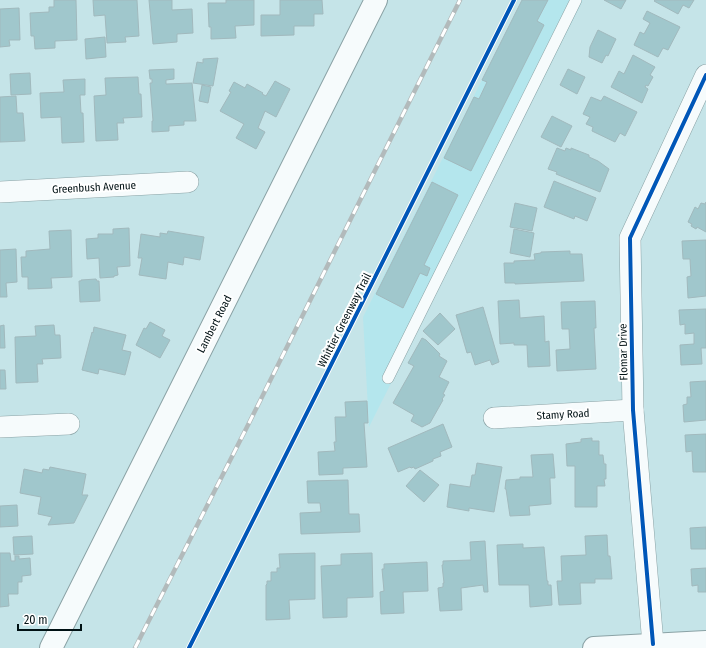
<svg xmlns="http://www.w3.org/2000/svg" width="706" height="648" viewBox="0 0 706 648" font-family="'Fira Sans Condensed',sans-serif">
	<rect width="100%" height="100%" fill="#c5e4e8"/>
	<polygon fill="#b4e6ed" points="522,0 583,0 369,427 363,317"/>
	<g fill="#a0c7cc" stroke="#a1b9bd">
		<polygon points="54,0 76,0 77,40 55,41 55,48 35,49 34,36 31,36 30,13 49,12 49,7 54,7"/>
		<polygon points="93,0 137,0 139,36 125,37 126,42 107,43 105,15 94,16"/>
		<polygon points="149,0 172,0 172,10 192,9 193,33 177,34 177,42 153,44"/>
		<polygon points="226,0 254,0 254,25 235,26 236,38 211,39 211,27 209,27 208,3 226,3"/>
		<polygon points="280,0 322,0 323,14 314,14 314,26 294,26 294,35 261,36 261,15 280,15"/>
		<polygon points="522,0 548,0 537,21 544,25 471,171 444,158 474,97 479,99 487,82 482,80"/>
		<polygon points="604,0 626,0 621,9"/>
		<polygon points="655,0 694,0 689,8 683,5 678,14 654,1"/>
		<polygon points="19,8 20,40 9,40 10,46 0,47 0,9"/>
		<polygon points="647,11 680,27 668,50 663,48 658,57 634,45 640,32 644,34 650,23 643,19"/>
		<polygon points="598,30 616,39 608,56 606,55 602,63 589,57 590,47"/>
		<polygon points="105,37 106,57 86,59 85,39"/>
		<polygon points="633,55 655,67 650,75 653,77 648,86 646,85 645,87 648,89 642,103 611,87 619,71 624,74"/>
		<polygon points="218,58 213,86 193,83 197,62 203,63 203,59"/>
		<polygon points="174,69 174,79 166,80 166,84 192,83 196,121 184,121 184,125 169,126 169,131 152,132 152,121 153,121 150,83 152,83 152,79 150,79 149,70"/>
		<polygon points="568,69 585,77 577,94 560,85"/>
		<polygon points="30,73 31,94 11,95 10,74"/>
		<polygon points="138,77 139,94 141,94 142,117 123,118 124,123 117,123 118,140 96,141 94,96 106,95 105,78"/>
		<polygon points="85,79 85,95 80,95 81,113 83,113 84,142 62,143 61,117 41,118 40,93 64,92 63,80"/>
		<polygon points="275,81 290,89 276,117 265,111 258,128 265,132 256,149 236,138 244,124 220,111 231,92 229,91 234,82 245,88 247,84 263,93 262,94 266,96"/>
		<polygon points="202,85 211,87 208,103 199,101"/>
		<polygon points="16,96 17,113 23,113 25,141 0,142 0,97"/>
		<polygon points="604,96 637,112 625,136 620,133 615,142 592,131 593,127 586,124 590,117 583,114 591,97 601,101"/>
		<polygon points="552,116 572,126 561,147 541,137"/>
		<polygon points="557,148 565,151 566,148 571,150 571,148 589,155 589,157 598,161 609,169 600,192 556,174 557,172 548,169"/>
		<polygon points="554,181 596,198 587,221 575,216 574,219 544,207"/>
		<polygon points="432,182 458,195 424,265 430,268 427,276 420,273 403,308 376,294"/>
		<polygon points="706,202 706,232 697,227 696,229 691,226 692,224 688,222 695,207 698,209 701,203 705,204"/>
		<polygon points="515,203 537,208 532,231 510,227"/>
		<polygon points="129,228 130,266 117,267 118,275 114,276 114,277 100,278 99,258 87,259 86,239 98,238 98,234 113,234 113,229"/>
		<polygon points="514,229 534,233 530,257 510,253"/>
		<polygon points="71,230 72,277 51,278 52,288 28,289 28,277 22,277 21,257 26,257 26,251 50,249 49,231"/>
		<polygon points="168,231 204,237 200,260 184,257 183,265 168,262 166,279 139,275 142,258 138,258 141,234 160,237 160,233 167,234"/>
		<polygon points="706,240 706,296 688,298 687,277 691,276 690,259 683,259 682,241"/>
		<polygon points="16,249 17,282 6,283 7,297 0,297 0,250"/>
		<polygon points="570,251 570,254 582,254 584,281 515,284 515,283 505,283 504,263 514,263 514,261 535,260 534,254 541,253 541,252"/>
		<polygon points="96,279 97,281 99,281 100,301 80,302 79,281 81,281 81,280"/>
		<polygon points="519,300 520,318 544,316 545,342 549,341 550,366 528,367 527,345 514,345 514,343 500,344 498,301"/>
		<polygon points="595,301 596,328 594,328 596,369 557,371 556,350 570,349 569,329 562,329 561,302"/>
		<polygon points="483,307 499,362 492,365 490,360 475,365 471,352 467,353 456,315"/>
		<polygon points="706,309 706,348 701,348 702,364 681,365 680,345 694,344 694,333 685,334 685,324 680,325 679,310"/>
		<polygon points="440,313 455,329 438,345 423,331"/>
		<polygon points="150,322 165,330 162,336 170,340 160,358 136,345 144,328 146,329"/>
		<polygon points="4,325 5,348 0,348 0,326"/>
		<polygon points="54,325 55,335 60,335 61,358 42,359 43,364 37,364 38,382 16,383 15,337 36,336 35,326"/>
		<polygon points="94,327 126,335 122,350 131,352 125,375 99,369 98,374 82,370 92,332 93,333"/>
		<polygon points="422,338 426,340 440,354 439,356 447,361 439,377 449,382 443,394 445,395 442,399 443,400 430,423 422,427 411,421 414,415 393,403 414,366 408,363"/>
		<polygon points="0,370 5,370 6,389 0,389"/>
		<polygon points="706,381 706,420 684,422 683,405 687,404 687,397 691,397 690,382"/>
		<polygon points="367,401 368,423 364,423 367,467 343,468 343,474 319,475 318,452 335,451 334,442 336,442 335,417 346,417 345,402"/>
		<polygon points="443,424 452,447 440,452 441,456 433,459 433,461 415,469 414,467 411,468 410,467 398,472 388,448"/>
		<polygon points="706,434 706,472 693,472 692,451 686,452 685,435"/>
		<polygon points="592,438 592,441 599,441 599,455 603,455 604,464 606,464 606,479 604,479 605,486 597,486 597,507 575,507 575,466 567,466 566,444 581,442 581,439"/>
		<polygon points="553,454 555,478 550,478 550,480 551,504 529,506 530,515 510,516 506,489 505,489 506,480 520,479 520,477 533,477 531,455"/>
		<polygon points="477,463 502,467 494,512 469,508 469,511 447,507 450,484 470,487 472,475 475,475"/>
		<polygon points="50,467 86,474 82,495 88,495 74,523 48,525 52,517 38,514 41,497 20,493 24,469 42,473 43,469 49,470"/>
		<polygon points="420,470 439,485 424,502 406,486"/>
		<polygon points="348,480 349,514 359,514 360,532 301,534 300,513 321,512 320,503 308,503 307,481"/>
		<polygon points="17,505 18,526 0,527 0,506"/>
		<polygon points="706,527 706,549 691,549 690,528"/>
		<polygon points="607,535 608,556 610,556 612,579 595,579 595,583 580,583 581,604 559,605 557,581 562,581 561,556 586,555 585,536"/>
		<polygon points="32,536 33,554 14,555 13,537"/>
		<polygon points="485,541 488,592 484,592 483,585 461,588 462,610 440,611 438,588 443,587 443,583 444,583 442,565 443,565 443,561 471,560 470,542"/>
		<polygon points="523,544 523,548 544,547 547,581 548,581 548,585 551,585 552,605 530,607 529,585 499,585 497,545"/>
		<polygon points="0,553 10,553 11,561 15,561 15,556 19,556 19,559 30,558 31,575 22,576 22,582 18,582 18,594 8,594 9,606 0,607"/>
		<polygon points="315,553 315,599 289,600 290,619 266,620 266,585 267,584 267,581 271,581 271,572 277,572 277,568 280,568 279,554"/>
		<polygon points="372,553 373,597 347,598 347,617 323,618 321,566 341,565 341,554"/>
		<polygon points="427,562 428,591 403,592 404,613 381,614 380,592 384,591 382,569 384,569 384,564"/>
		<polygon points="706,568 706,592 698,592 698,585 692,586 691,569"/>
	</g>
	<g fill="none" stroke-linecap="round" stroke-linejoin="round">
		<g stroke="#8aa2a5" stroke-width="12">
			<polyline id="lane" points="388,378 576,0"/>
		</g>
		<g stroke="#8aa2a5" stroke-width="22">
			<g id="street">
				<polyline points="0,192 188,182"/>
				<polyline points="494,418 633,410"/>
				<polyline points="0,427 69,424"/>
				<polyline points="653,644 633,410 630,238 706,75"/>
			</g>
		</g>
		<g stroke="#8aa2a5" stroke-width="24">
			<g id="secondary">
				<polyline points="51,648 376,0"/>
				<polyline points="594,648 706,642"/>
			</g>
		</g>
		<use href="#lane" stroke="#f6fbfc" stroke-width="11"/>
		<use href="#street" stroke="#f6fbfc" stroke-width="21"/>
		<use href="#secondary" stroke="#f6fbfc" stroke-width="22"/>
		<g stroke="#b2babb" stroke-width="4.5">
			<polyline id="rail" points="135,648 248,425 460,0"/>
		</g>
		<use href="#rail" stroke="#fff" stroke-width="3" stroke-dasharray="9" stroke-linecap="butt"/>
		<g stroke="#fff" stroke-width="6">
			<g id="cycleway">
				<polyline points="653,644 633,410 630,238 706,75"/>
				<polyline points="189,648 514,0"/>
			</g>
		</g>
		<use href="#cycleway" stroke="#0057b8" stroke-width="4"/>
	</g>
	<g text-anchor="middle" stroke-width="4" stroke-linejoin="round" paint-order="stroke">
		<g font-size="11" fill="#001114" stroke="#fff">
			<text transform="translate(94 187) rotate(-3)" y="4">Greenbush Avenue</text>
			<text transform="translate(344 320) rotate(-63)" y="4">Whittier Greenway Trail</text>
			<text transform="translate(214 324) rotate(-63)" y="4">Lambert Road</text>
			<text transform="translate(623 352) rotate(-91)" y="4">Flomar Drive</text>
			<text transform="translate(563 414) rotate(-3)" y="4">Stamy Road</text>
		</g>
	</g>
	<path d="M18 624v6h63v-6" fill="none" stroke="#001114" stroke-width="2"/>
	<text x="24" y="624" font-size="12" fill="#001114" stroke="#ffffff" stroke-width="3" paint-order="stroke">20 m</text>
</svg>
